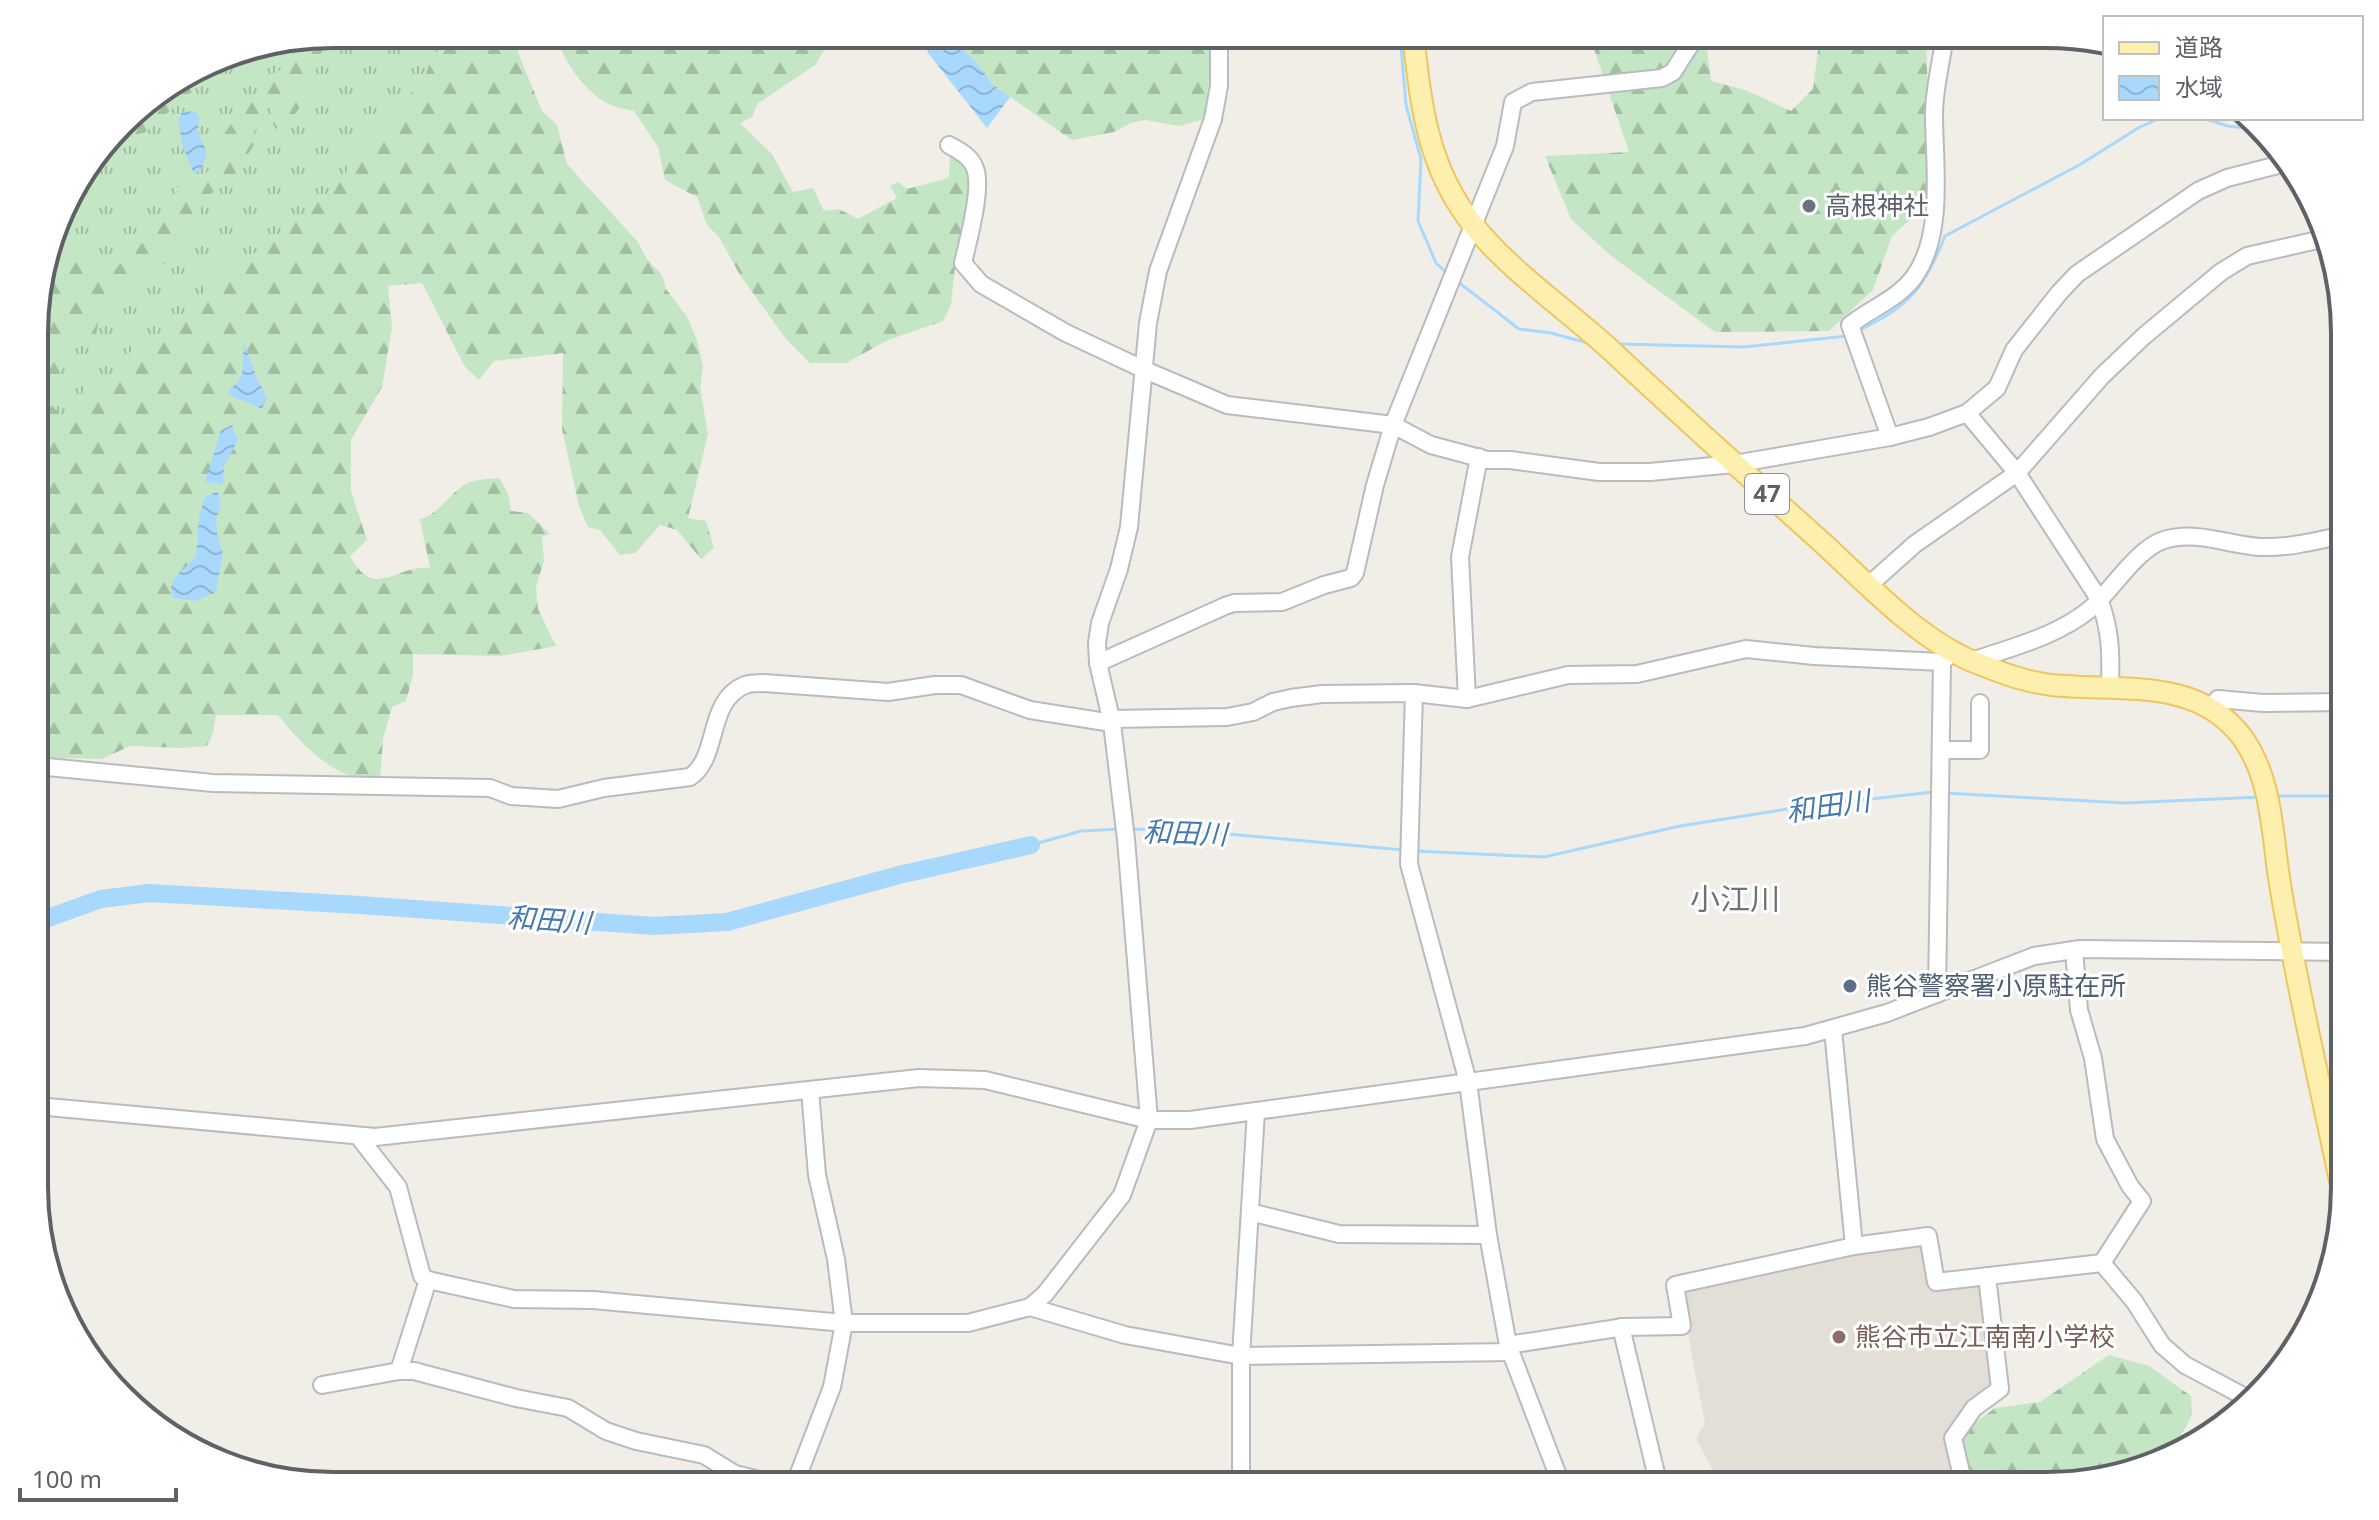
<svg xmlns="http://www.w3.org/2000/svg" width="2379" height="1520" viewBox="0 0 2379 1520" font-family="'Noto Sans','Noto Sans JP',sans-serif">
	<defs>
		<pattern id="grass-tufts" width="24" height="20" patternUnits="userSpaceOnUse" patternTransform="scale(2)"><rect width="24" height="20" fill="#c4e6c4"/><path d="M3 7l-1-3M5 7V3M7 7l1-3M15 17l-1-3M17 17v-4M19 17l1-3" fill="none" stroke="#a2bea3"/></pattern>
		<pattern id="forest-firs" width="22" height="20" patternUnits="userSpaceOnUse" patternTransform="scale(2)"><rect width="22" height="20" fill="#c4e6c4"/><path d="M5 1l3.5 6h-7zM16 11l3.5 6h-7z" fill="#a2bea3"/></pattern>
		<pattern id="water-waves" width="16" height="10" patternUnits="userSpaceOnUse" patternTransform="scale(2)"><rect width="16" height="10" fill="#a9d8fd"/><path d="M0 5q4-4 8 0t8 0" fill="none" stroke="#8db3d1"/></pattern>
	</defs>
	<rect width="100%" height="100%" fill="#f0eee6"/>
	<polygon fill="#e3dfd7" points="1919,1239 1925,1245 1933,1288 1984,1285 1995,1386 1967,1406 1948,1433 1958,1479 1917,1485 1721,1486 1696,1438 1705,1424 1679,1288"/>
	<polygon fill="url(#grass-tufts)" points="333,34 456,34 413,111 180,382 45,431 37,294 65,200 135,108 219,57"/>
	<g fill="url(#forest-firs)">
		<path d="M444,34H515L519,55L542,111L557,125L567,164L637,241L647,259L662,275L666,289L688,318L697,341L703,366L700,387L708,434L688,518L706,521L714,548L701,559L677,530L660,525L635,553L620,555L600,530L588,527L579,506L562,429L563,353L494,361L479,380L465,367L422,283L388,286L392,327L382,387L351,440V491L367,540L350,556C375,602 395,564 430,568L420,519C440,514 448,494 466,484C475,479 489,479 499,478L508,493L511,511L528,513L550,534L542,536L544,561L536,586L538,609L556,646L501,656L413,654V675L406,701L392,707L383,739L380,781C372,780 362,781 355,778C323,767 298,740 278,715H216L213,733L207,746L182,748L130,746L102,759L68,758L37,762V294L65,200L135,108L219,57L228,55L225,68L210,76L144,133L130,135L94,168L71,195L67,206L68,227L76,249L93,262L97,278L107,279C117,267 142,239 155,235L175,201V188L196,181L208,171L216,160L223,136L235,118L259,91L267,77L282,69L294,56V46L299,41L327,35C317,62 307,118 276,129L270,120L272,106L269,104L253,135L255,143L237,172L204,200L198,218L170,260L111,298L101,311L95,339L89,344L67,341C56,361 64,387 50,403L62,417L73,415L79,406L77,397L92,382L116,380L115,365L147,338L180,326L196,314L212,277L221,265L257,252L334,189L371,138L391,126L406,106L411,92L424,78L433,56L441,47Z"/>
		<path d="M557,34H904L905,42L876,43L849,36L832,38L815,65L757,104L752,117L740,123L772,154L793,192L813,188L824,211L839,209L858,219L897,198L890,186L898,182L907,189L949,178L950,156L954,153L963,158L977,217L955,266L951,305L943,321L888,340L846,363H810L786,339L740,275L719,237L707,225L697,197L665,180L658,147L634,111C627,109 616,108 609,104C586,93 561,60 557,34Z"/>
		<polygon points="947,34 1220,34 1209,107 1204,119 1179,126 1145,120 1131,123 1114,132 1072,140 993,85 977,63"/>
		<polygon points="1599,34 1705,34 1711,81 1748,91 1791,111 1813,89 1820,34 1926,34 1931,201 1892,236 1873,290 1829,331 1715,332 1610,255 1571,219 1545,156 1629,152 1592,43"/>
		<polygon points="2109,1355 2149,1366 2191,1396 2192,1415 2170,1454 2065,1485 1915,1485 1919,1480 1949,1473 1967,1429 1995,1408 2040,1402"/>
	</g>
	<g fill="url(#water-waves)">
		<polygon points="936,34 947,34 977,63 993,85 1010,97 987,128 928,53 926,40"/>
		<polygon points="183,111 196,112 199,117 198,133 207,153 201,170 194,174 183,148 178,119"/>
		<polygon points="244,342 256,376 267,398 262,409 227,394 242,376"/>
		<polygon points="232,425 238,440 224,466 223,484 205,482 221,430"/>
		<path d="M218,491L221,506L216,519L217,534L223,554L216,591L197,601L173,598C165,577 186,570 196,556L199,517L205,497Z"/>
	</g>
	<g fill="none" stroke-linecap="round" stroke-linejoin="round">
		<g stroke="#a9d8fd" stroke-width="3">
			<polyline points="1400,34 1406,105 1421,159 1418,221 1436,263 1448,274"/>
			<polyline points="2203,118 2228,126 2254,129"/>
			<polyline points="1457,281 1519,329 1551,333 1588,343"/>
			<path d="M1857,331C1909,307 1924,289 1945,236L2081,164L2138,128L2160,118"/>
			<polyline points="1619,344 1744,347 1847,336"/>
			<polyline points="1945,793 2124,803 2261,797"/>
			<polyline points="2276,796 2344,796"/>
			<polyline points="1132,829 1195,831 1403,850"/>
			<polyline points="1031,845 1081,831 1120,829"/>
			<polyline points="1415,851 1544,857 1680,826 1800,807 1933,792"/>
		</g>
		<polyline stroke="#a9d8fd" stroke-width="18" points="37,922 101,899 149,893 360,905 654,926 727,922 899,875 1031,845"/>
		<g stroke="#b8bbbf" stroke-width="20">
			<g id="minor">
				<path d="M949,145C958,150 970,156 974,166C984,185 968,240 963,263L981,284L1066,333L1145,370L1227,405L1393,425L1431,445L1487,460H1510L1599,472H1650L1734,464L1890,437L1929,427L1967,413L1997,388L2014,350L2059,293L2077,274L2198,191L2227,178L2286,163"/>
				<path d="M1967,413L2017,473L2099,599C2111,630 2111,655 2110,687"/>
				<path d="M1890,437L1850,325C1871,308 1898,299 1914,277C1945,234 1934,163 1934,114C1934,88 1942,60 1945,34"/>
				<polyline points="1869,585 1915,544 2017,473 2102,376 2144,336 2221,272 2247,256 2322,239"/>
				<path d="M1972,661C2012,647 2055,637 2089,610C2111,592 2137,548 2164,540C2197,530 2228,545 2260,547C2289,548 2316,541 2344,535"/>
				<polyline points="1098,663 1225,606 1234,603 1282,602 1324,585 1351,578 1355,573 1375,485 1393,425 1505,146 1513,102 1532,92 1662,78 1673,72 1692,42"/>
				<polyline points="1414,693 1409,864 1468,1082 1488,1235 1508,1345 1562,1486"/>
				<polyline points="1467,699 1460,557 1479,457"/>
				<polyline points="2211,708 2218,699 2263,703 2344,702"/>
				<polyline points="1111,719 1227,717 1253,712 1273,702 1291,698 1322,694 1414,693 1467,699 1568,675 1637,674 1746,649 1814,656 1942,662"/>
				<polyline points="1941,750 1980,750 1980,703"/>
				<path d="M37,766L213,783L490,788L511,796L558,799L604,788L690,777C720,757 706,701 745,685C750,683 758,683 764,683L888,692L935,685H961L1030,710L1112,723"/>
				<polyline points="2074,950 2079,1010 2093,1058 2105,1139 2130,1186 2142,1201 2102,1263"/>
				<polyline points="2341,952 2339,1042 2344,1052"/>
				<polyline points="1937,994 1942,662 1949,655"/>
				<polyline points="1833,1030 1854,1246"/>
				<polyline points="37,1106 375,1137 919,1078 985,1080 1149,1120 1190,1120 1805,1036 1887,1013 2034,956 2080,949 2344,952"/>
				<polyline points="358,1136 398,1187 422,1276 428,1280 399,1371"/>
				<polyline points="1250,1212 1339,1234 1488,1235"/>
				<polyline points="428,1280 514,1299 593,1300 844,1323 968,1323 1030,1307 1125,1335 1241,1356 1511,1352"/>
				<polyline points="1030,1307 1045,1294 1122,1195 1149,1120 1126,839 1112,723 1098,663 1097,643 1100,623 1119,569 1129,527 1148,323 1158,271 1213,119 1219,86 1219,34"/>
				<polyline points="1621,1327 1659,1486"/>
				<polyline points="1508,1345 1624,1327 1682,1326 1675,1285 1854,1246 1928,1236 1936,1282 2102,1263 2134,1301 2162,1345 2185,1365 2247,1398"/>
				<polyline points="322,1385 399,1371 414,1371 516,1398 568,1408 606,1431 636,1441 704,1455 735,1474 785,1486"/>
				<polyline points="1964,1485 1953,1438 1974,1408 2000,1389 1987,1276"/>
				<polyline points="794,1486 832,1387 844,1323 836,1259 817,1175 810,1090"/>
				<polyline points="1241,1486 1241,1356 1256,1111"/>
			</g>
		</g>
		<g stroke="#eec661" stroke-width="24">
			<path id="major" d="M1413,34C1421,105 1427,168 1474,226C1511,272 1570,312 1614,353C1683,418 1755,482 1826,546C1869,586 1919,639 1974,662C1999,672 2025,682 2052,685C2119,692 2196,676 2242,737C2270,775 2272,826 2278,871C2282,898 2287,925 2292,951C2308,1035 2327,1117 2344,1200"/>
		</g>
		<use href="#minor" stroke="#fff" stroke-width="16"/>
		<use href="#major" stroke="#fdf0ae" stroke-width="20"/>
	</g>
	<circle fill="#6b7280" stroke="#fff" stroke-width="3" cx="1809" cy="206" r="8"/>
	<circle fill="#5c6f8a" stroke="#fff" stroke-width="3" cx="1850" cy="986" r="8"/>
	<circle fill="#8d6e63" stroke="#fff" stroke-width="3" cx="1839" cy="1337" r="8"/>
	<g text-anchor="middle" stroke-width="6" stroke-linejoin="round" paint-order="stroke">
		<rect fill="#fff" stroke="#8e9094" stroke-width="2" x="1745" y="474" width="44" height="40" rx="6"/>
		<g font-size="24" font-weight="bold" fill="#5e6166">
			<text x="1767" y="502">47</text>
		</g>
		<g font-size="26" fill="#5b616d" stroke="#fff" text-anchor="start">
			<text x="1825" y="215">高根神社</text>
		</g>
		<g font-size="26" fill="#4e5e75" stroke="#fff" text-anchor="start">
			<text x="1866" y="995">熊谷警察署小原駐在所</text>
		</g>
		<g font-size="26" fill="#785e54" stroke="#fff" text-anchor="start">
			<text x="1855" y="1346">熊谷市立江南南小学校</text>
		</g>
		<g font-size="28" font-style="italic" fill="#4579af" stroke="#fff">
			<text transform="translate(1828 806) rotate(-8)" y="10">和田川</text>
			<text transform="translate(1185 833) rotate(2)" y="10">和田川</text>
			<text transform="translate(549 920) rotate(4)" y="10">和田川</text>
		</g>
		<g font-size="30" fill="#6f7378" stroke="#fff">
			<text x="1735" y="910">小江川</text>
		</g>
	</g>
	<path d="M0 0H2379V1520H0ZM333 48H2046A285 285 0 0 1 2331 333V1187A285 285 0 0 1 2046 1472H333A285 285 0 0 1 48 1187V333A285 285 0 0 1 333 48Z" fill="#fff" fill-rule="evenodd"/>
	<path fill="none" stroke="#5e6166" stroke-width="4" d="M333 48H2046A285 285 0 0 1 2331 333V1187A285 285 0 0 1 2046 1472H333A285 285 0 0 1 48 1187V333A285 285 0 0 1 333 48Z"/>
	<rect x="2103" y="16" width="260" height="104" fill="#ffffff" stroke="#bfc0c2" stroke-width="2"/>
	<rect x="2119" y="42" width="40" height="12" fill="#fdf0ae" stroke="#bfc0c2" stroke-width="2"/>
	<text x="2175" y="56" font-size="24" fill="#5e6166">道路</text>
	<rect x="2119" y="76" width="40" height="24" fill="url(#water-waves)" stroke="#bfc0c2" stroke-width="2"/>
	<text x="2175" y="96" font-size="24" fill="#5e6166">水域</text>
	<path d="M20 1488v12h156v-12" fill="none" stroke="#5e6166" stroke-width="4"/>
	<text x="32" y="1488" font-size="24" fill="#5e6166" stroke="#ffffff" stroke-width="6" paint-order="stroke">100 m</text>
</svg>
